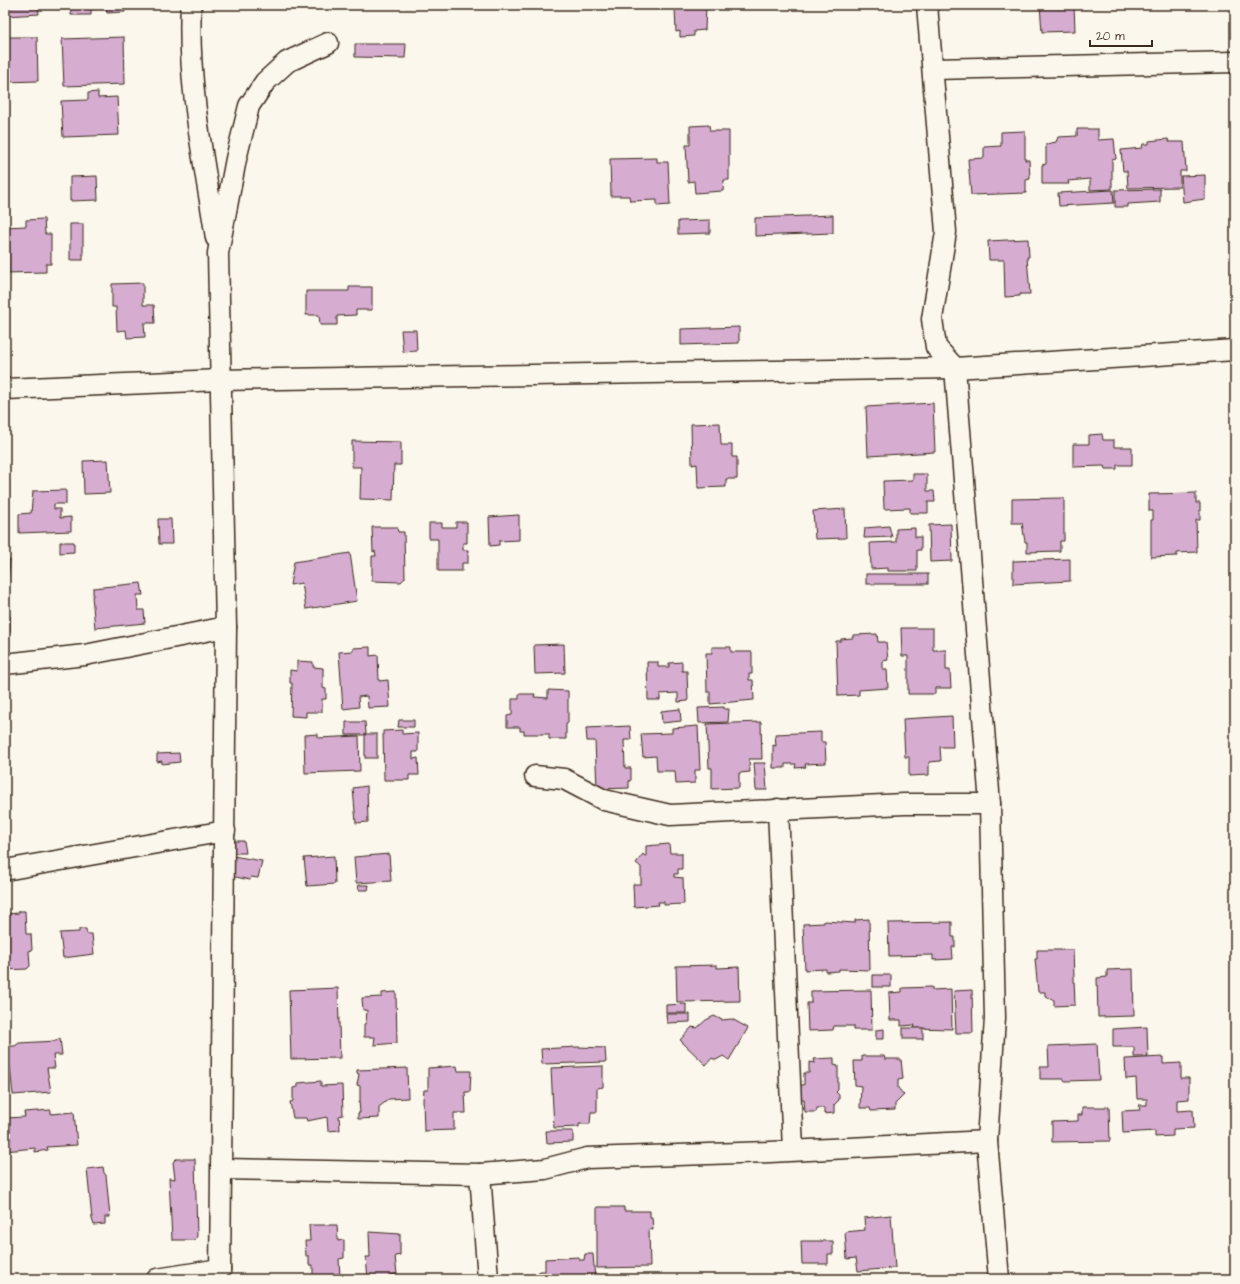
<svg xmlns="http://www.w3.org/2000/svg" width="1240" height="1284" viewBox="0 0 1240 1284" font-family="'Architects Daughter',sans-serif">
	<rect width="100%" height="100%" fill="#fbf7ec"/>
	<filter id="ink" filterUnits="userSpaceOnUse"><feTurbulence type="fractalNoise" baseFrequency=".025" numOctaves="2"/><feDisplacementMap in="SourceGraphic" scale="8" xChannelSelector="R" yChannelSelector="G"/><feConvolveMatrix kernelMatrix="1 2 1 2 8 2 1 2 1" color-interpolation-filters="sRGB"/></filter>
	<g filter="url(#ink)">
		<g fill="#d6acd1" stroke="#3b2a1e">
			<polygon points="5,5 38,5 39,14 5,16"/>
			<polygon points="71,5 125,5 125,12 107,13 106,8 91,9 91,15 71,15"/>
			<polygon points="406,5 443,5 406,7"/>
			<polygon points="668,5 706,5 705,30 694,31 694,36 680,37 680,31 676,32 675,8 668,9"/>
			<polygon points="1040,5 1074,5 1075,31 1042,32"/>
			<polygon points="5,37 37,37 38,81 5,82"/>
			<polygon points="124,37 125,84 64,86 62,39"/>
			<polygon points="355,44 406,44 405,58 355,57"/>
			<polygon points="98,92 98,98 117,97 119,135 63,137 61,101 88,100 88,93"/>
			<polygon points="709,125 710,131 729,131 729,180 724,180 723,191 695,193 694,181 688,182 686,145 690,145 690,126"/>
			<polygon points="1077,129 1098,129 1098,140 1114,139 1116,159 1112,160 1112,189 1090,190 1090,179 1068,181 1069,184 1042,184 1042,165 1046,164 1046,144 1056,142 1058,137 1077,136"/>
			<polygon points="1025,131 1025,160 1029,160 1030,179 1026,180 1026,193 971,195 968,159 984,158 984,147 1001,146 1001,132"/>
			<polygon points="1168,139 1169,142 1184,142 1186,171 1180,171 1180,187 1128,188 1127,171 1123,171 1121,150 1142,148 1143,144 1149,144 1149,141"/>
			<polygon points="657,158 657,162 668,162 670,205 657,206 657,200 630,201 629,196 611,196 610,159"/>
			<polygon points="1205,175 1205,199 1183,202 1181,176"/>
			<polygon points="97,176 98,200 70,201 70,177"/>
			<polygon points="1160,189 1160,202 1128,204 1128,207 1115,207 1115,190"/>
			<polygon points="1113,190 1114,203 1059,206 1058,193"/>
			<polygon points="833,215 833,233 755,236 755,218"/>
			<polygon points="44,219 45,234 51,234 51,264 46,264 46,272 5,273 5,227 26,226 26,220"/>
			<polygon points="710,220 710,233 678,234 678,221"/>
			<rect x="70" y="224" width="13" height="36"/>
			<polygon points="1028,239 1029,257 1027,257 1030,294 1020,294 1020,296 1005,297 1004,260 989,260 988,241"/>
			<polygon points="143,283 143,305 154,305 155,323 144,323 145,337 127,338 126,330 117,331 116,307 112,307 112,284"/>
			<polygon points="349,287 372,287 372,310 356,310 356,315 337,316 337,325 320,325 319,315 306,315 306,291 349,291"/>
			<polygon points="739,327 739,343 681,345 681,329"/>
			<polygon points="401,330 416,330 417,351 403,352"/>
			<polygon points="933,403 935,452 868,456 866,407"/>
			<polygon points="720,423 721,445 732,445 732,457 737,457 737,479 726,479 726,487 698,488 697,464 692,465 691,424"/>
			<polygon points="1102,434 1103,440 1114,440 1114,447 1132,447 1132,465 1117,465 1117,469 1105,469 1104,466 1073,467 1073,444 1089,444 1089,435"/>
			<polygon points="352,441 401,442 401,465 394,465 393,500 360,499 361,467 352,467"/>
			<polygon points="108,460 110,493 84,494 83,461"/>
			<polygon points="913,474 927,474 927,491 934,491 935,502 928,502 928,513 910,513 910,508 884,509 883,481 913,480"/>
			<polygon points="66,490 66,504 54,504 54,509 60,509 60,518 71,517 71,531 19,533 19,514 31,513 33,491"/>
			<polygon points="1196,493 1196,503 1200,503 1200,520 1196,520 1197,552 1177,553 1177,556 1151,557 1151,520 1153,520 1153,511 1149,511 1149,494"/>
			<polygon points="1064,498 1064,541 1060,541 1060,551 1027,552 1027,542 1025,542 1022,523 1012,523 1012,499"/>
			<polygon points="845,509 846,538 815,539 813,511"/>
			<polygon points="519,515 519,540 499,541 499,545 490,546 489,517"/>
			<polygon points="158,519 171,519 172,544 159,544"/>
			<polygon points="456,522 467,522 467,543 463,543 463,550 468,550 468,563 462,563 462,571 438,571 438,539 429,539 429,523 442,523 442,527 456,527"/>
			<polygon points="951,524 952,561 930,562 929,525"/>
			<polygon points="889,526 892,537 864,538 865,528"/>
			<polygon points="372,527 397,527 398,532 404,532 405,578 401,582 372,581 372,556 376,556 375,551 373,552"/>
			<polygon points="915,528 915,537 921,537 921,550 917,550 917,571 888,571 888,568 871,569 870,543 896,542 896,529"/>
			<polygon points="60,542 74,542 74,552 60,553"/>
			<polygon points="350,553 357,601 306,609 302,583 290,585 294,562"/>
			<polygon points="1070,559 1070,581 1013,584 1013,561"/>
			<polygon points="5,560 10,560 8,582 5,582"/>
			<rect x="866" y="574" width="62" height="10"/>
			<polygon points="141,583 143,595 137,595 138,610 144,610 145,623 95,628 92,596 93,596 93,588"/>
			<rect x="5" y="616" width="5" height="16"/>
			<polygon points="901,628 933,628 933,650 946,650 946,670 950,670 951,688 935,688 935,694 908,694 908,656 902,656"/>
			<polygon points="877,634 878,642 886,642 888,660 883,661 883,669 887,669 888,688 859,690 859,695 838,696 836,641 841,641 841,639 853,638 853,635"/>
			<polygon points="564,644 565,673 535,674 534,645"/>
			<polygon points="370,647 370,656 378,655 379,681 388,680 390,707 368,708 367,696 358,697 359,707 343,709 339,652 353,651 353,648"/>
			<polygon points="712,647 731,647 731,652 752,652 752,674 749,674 749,680 753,680 754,700 710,704 710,692 707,692 706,653 712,653"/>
			<polygon points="297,661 313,662 313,667 323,668 323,688 326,689 326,699 322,699 322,712 306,712 306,717 291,716 292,683 290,683 290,670 297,671"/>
			<polygon points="647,662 658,662 658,667 669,667 669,663 682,662 682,671 687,671 688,701 678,702 678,693 660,694 660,700 648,700"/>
			<polygon points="548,690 568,691 568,723 566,724 566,739 549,739 549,734 524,734 524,731 520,731 520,727 507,727 507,716 512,715 512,699 519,699 519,694 535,694 534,697 548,698"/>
			<polygon points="724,707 724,709 729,709 728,722 699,723 698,708"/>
			<polygon points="680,709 681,721 662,723 661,711"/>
			<polygon points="952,716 953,747 940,747 941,761 929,762 929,775 909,776 909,757 905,757 903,719"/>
			<polygon points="399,720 414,720 414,727 398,727"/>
			<polygon points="346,722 365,722 366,733 364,735 346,735"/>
			<polygon points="761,722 762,759 749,759 750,772 739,773 739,788 712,789 712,768 709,768 707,724"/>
			<polygon points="630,726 631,740 624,740 625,768 631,768 631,780 629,781 629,788 597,789 595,741 587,741 586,728"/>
			<polygon points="698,726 700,770 695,770 695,783 676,784 675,771 657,771 656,756 643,757 641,734 672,733 672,728"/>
			<polygon points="402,730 402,734 418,733 418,752 413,752 413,759 418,758 419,775 409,775 409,780 384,780 383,731"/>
			<polygon points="821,732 821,742 825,742 826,763 805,764 806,767 795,768 796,764 785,764 785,768 773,768 773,745 776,746 775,734"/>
			<polygon points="318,734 318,738 359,736 360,771 305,773 304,735"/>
			<rect x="365" y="734" width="12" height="24"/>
			<polygon points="179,753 180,762 162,764 162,761 157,762 157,754"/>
			<polygon points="754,763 765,763 767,790 756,790"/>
			<polygon points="367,786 368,822 356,823 353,788"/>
			<polygon points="229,841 244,841 246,853 229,853"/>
			<polygon points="669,844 670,853 682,853 682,869 678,869 678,874 674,874 674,877 683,878 684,904 664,905 664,902 658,902 659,905 634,907 633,884 641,884 641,867 636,863 643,854 646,857 646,846"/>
			<polygon points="389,854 391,881 356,883 354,857"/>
			<polygon points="233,856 262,861 258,878 251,877 250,880 226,875"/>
			<polygon points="334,856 335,884 307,886 304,858"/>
			<polygon points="358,885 369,885 368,890 359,890"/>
			<polygon points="19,911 25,911 26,934 31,934 32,950 29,951 30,966 27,969 5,970 5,914 19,913"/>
			<polygon points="869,919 870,970 839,969 839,971 826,972 826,969 805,970 803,924 824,923 824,921 855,923 855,920"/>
			<polygon points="952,922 952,937 955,937 955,947 952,947 953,959 933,960 933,955 889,956 888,923"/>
			<polygon points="79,929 86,929 87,934 92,934 94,954 63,958 60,933 79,932"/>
			<polygon points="1037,950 1073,950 1075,1005 1054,1006 1054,1000 1045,996 1045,992 1038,992 1035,959 1037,959"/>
			<polygon points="717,965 717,968 739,967 740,1001 677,1002 676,966"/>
			<polygon points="1133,969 1134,1016 1098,1017 1097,978 1107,977 1107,970"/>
			<rect x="873" y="975" width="18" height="12"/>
			<polygon points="932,987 932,990 951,989 952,1029 914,1028 915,1025 901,1026 901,1020 890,1020 889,993 902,992 902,988"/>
			<polygon points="338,988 340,1058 291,1059 289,990"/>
			<polygon points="871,990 872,1030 854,1030 854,1026 834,1026 833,1030 808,1031 807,1003 811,1003 811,991"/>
			<polygon points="972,990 973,1033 956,1033 954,991"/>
			<polygon points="396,992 397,1043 374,1045 375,1037 364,1037 364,1024 366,1023 367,1010 363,1010 362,998 382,997 382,993"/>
			<polygon points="686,1004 686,1013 666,1013 666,1005"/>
			<polygon points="666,1014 690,1014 690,1022 667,1023"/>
			<polygon points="714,1016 722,1020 732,1019 748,1028 729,1060 723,1056 716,1060 712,1058 706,1065 680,1040 692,1027 697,1028 706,1020"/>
			<polygon points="1147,1027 1148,1057 1134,1057 1134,1047 1113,1047 1113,1029"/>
			<rect x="903" y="1028" width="20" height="11"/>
			<polygon points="884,1029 884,1039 876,1039 876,1030"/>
			<polygon points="60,1038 62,1055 53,1055 55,1068 47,1068 51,1092 13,1095 10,1067 5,1067 5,1046 15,1046 19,1043 56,1041"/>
			<polygon points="1097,1044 1099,1080 1064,1081 1064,1079 1040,1079 1040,1067 1049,1067 1048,1046"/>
			<polygon points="577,1047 605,1048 606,1062 542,1064 541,1049"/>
			<polygon points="862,1056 884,1056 885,1059 901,1059 903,1079 898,1080 898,1088 904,1095 895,1104 895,1110 871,1111 870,1108 860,1108 861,1086 855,1085 854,1061 862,1061"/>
			<polygon points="1163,1057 1163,1064 1181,1063 1181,1078 1189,1078 1189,1099 1177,1100 1177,1111 1193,1110 1194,1128 1173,1129 1173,1136 1155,1137 1155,1131 1123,1133 1122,1111 1140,1110 1139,1105 1147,1105 1147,1099 1137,1099 1136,1078 1126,1079 1125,1059"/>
			<polygon points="834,1058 834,1065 838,1066 838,1090 836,1092 839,1095 839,1100 834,1105 834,1113 824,1114 824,1108 817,1108 816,1112 805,1112 804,1099 799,1099 798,1085 804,1085 804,1073 809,1073 809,1062 815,1063 814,1059"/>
			<polygon points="457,1066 458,1071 471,1071 470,1092 465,1092 466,1113 454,1113 454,1130 424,1131 423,1100 424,1090 428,1090 428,1068"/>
			<polygon points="603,1066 603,1087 597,1088 597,1112 591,1112 590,1124 579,1124 579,1127 554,1128 551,1068"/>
			<polygon points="407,1068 408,1098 389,1099 379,1107 379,1118 358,1119 358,1113 360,1113 359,1101 360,1102 360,1086 357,1085 359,1074 357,1073 357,1070"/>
			<polygon points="321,1081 321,1086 342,1085 343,1115 339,1116 340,1130 328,1131 327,1117 307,1121 306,1118 293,1118 290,1102 293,1101 293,1088 298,1087 298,1083"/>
			<polygon points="1082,1107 1109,1107 1110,1141 1052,1142 1052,1122 1078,1121 1078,1115 1082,1115"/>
			<polygon points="51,1110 51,1114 74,1112 77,1145 47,1147 48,1150 35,1152 35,1148 5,1151 5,1118 25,1117 24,1112"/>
			<polygon points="546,1131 573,1131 573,1142 547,1143"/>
			<polygon points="176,1159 195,1159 197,1236 195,1240 172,1240 169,1178 175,1179 173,1162"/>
			<polygon points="103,1167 104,1173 106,1175 110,1217 105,1217 105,1224 94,1225 92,1219 87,1169"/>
			<polygon points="597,1207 624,1207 624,1211 650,1211 650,1217 652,1217 653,1230 649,1229 650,1267 597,1268"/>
			<polygon points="891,1215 895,1268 858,1271 856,1258 847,1259 845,1232 865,1230 864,1218"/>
			<polygon points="309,1225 337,1225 338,1241 344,1240 344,1258 339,1259 340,1277 313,1278 313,1265 309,1265 309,1256 306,1256 305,1241 310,1241"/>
			<polygon points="369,1232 400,1234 400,1255 395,1256 397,1274 391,1275 392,1279 368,1279 366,1257 370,1257"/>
			<polygon points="801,1241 833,1241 833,1254 828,1254 828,1264 802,1264"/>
			<polygon points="585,1254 593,1254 595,1279 539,1279 539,1271 545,1271 545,1259 579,1257 579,1260 584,1260"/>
		</g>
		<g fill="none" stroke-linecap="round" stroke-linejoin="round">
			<g stroke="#3b2a1e" stroke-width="23">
				<g id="minor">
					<path d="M191,5C187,83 204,161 216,238"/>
					<polyline points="927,5 946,232 932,319 936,347 955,368 990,804 995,1018 987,1141 999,1279"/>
					<polyline points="933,69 1235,62"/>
					<polyline points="5,389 220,380 955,368 1235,350"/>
					<polyline points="5,664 85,655 226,627"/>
					<polyline points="535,776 564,779 604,800 670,815 904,804 990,804"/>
					<polyline points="778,809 793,1150"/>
					<polyline points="5,870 225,831"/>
					<polyline points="222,1169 480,1174 545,1169 587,1158 770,1152 987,1141"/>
					<polyline points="480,1174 488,1279"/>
					<polyline points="157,1279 220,1269"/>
					<polyline points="220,1279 226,627 218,253 236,159 249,106 265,82 287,62 328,43"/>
				</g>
			</g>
			<use href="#minor" stroke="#fbf7ec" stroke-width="20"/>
		</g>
	</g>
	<rect width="1240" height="1284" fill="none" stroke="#fbf7ec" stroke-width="20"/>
	<rect x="10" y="10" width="1220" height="1264" fill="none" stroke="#3b2a1e" stroke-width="1.5" filter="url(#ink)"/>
	<path d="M1090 40v6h62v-6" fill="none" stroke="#3b2a1e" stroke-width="2"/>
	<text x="1096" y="40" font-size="12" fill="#3b2a1e" stroke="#fbf7ec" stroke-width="3" paint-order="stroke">20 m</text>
</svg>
